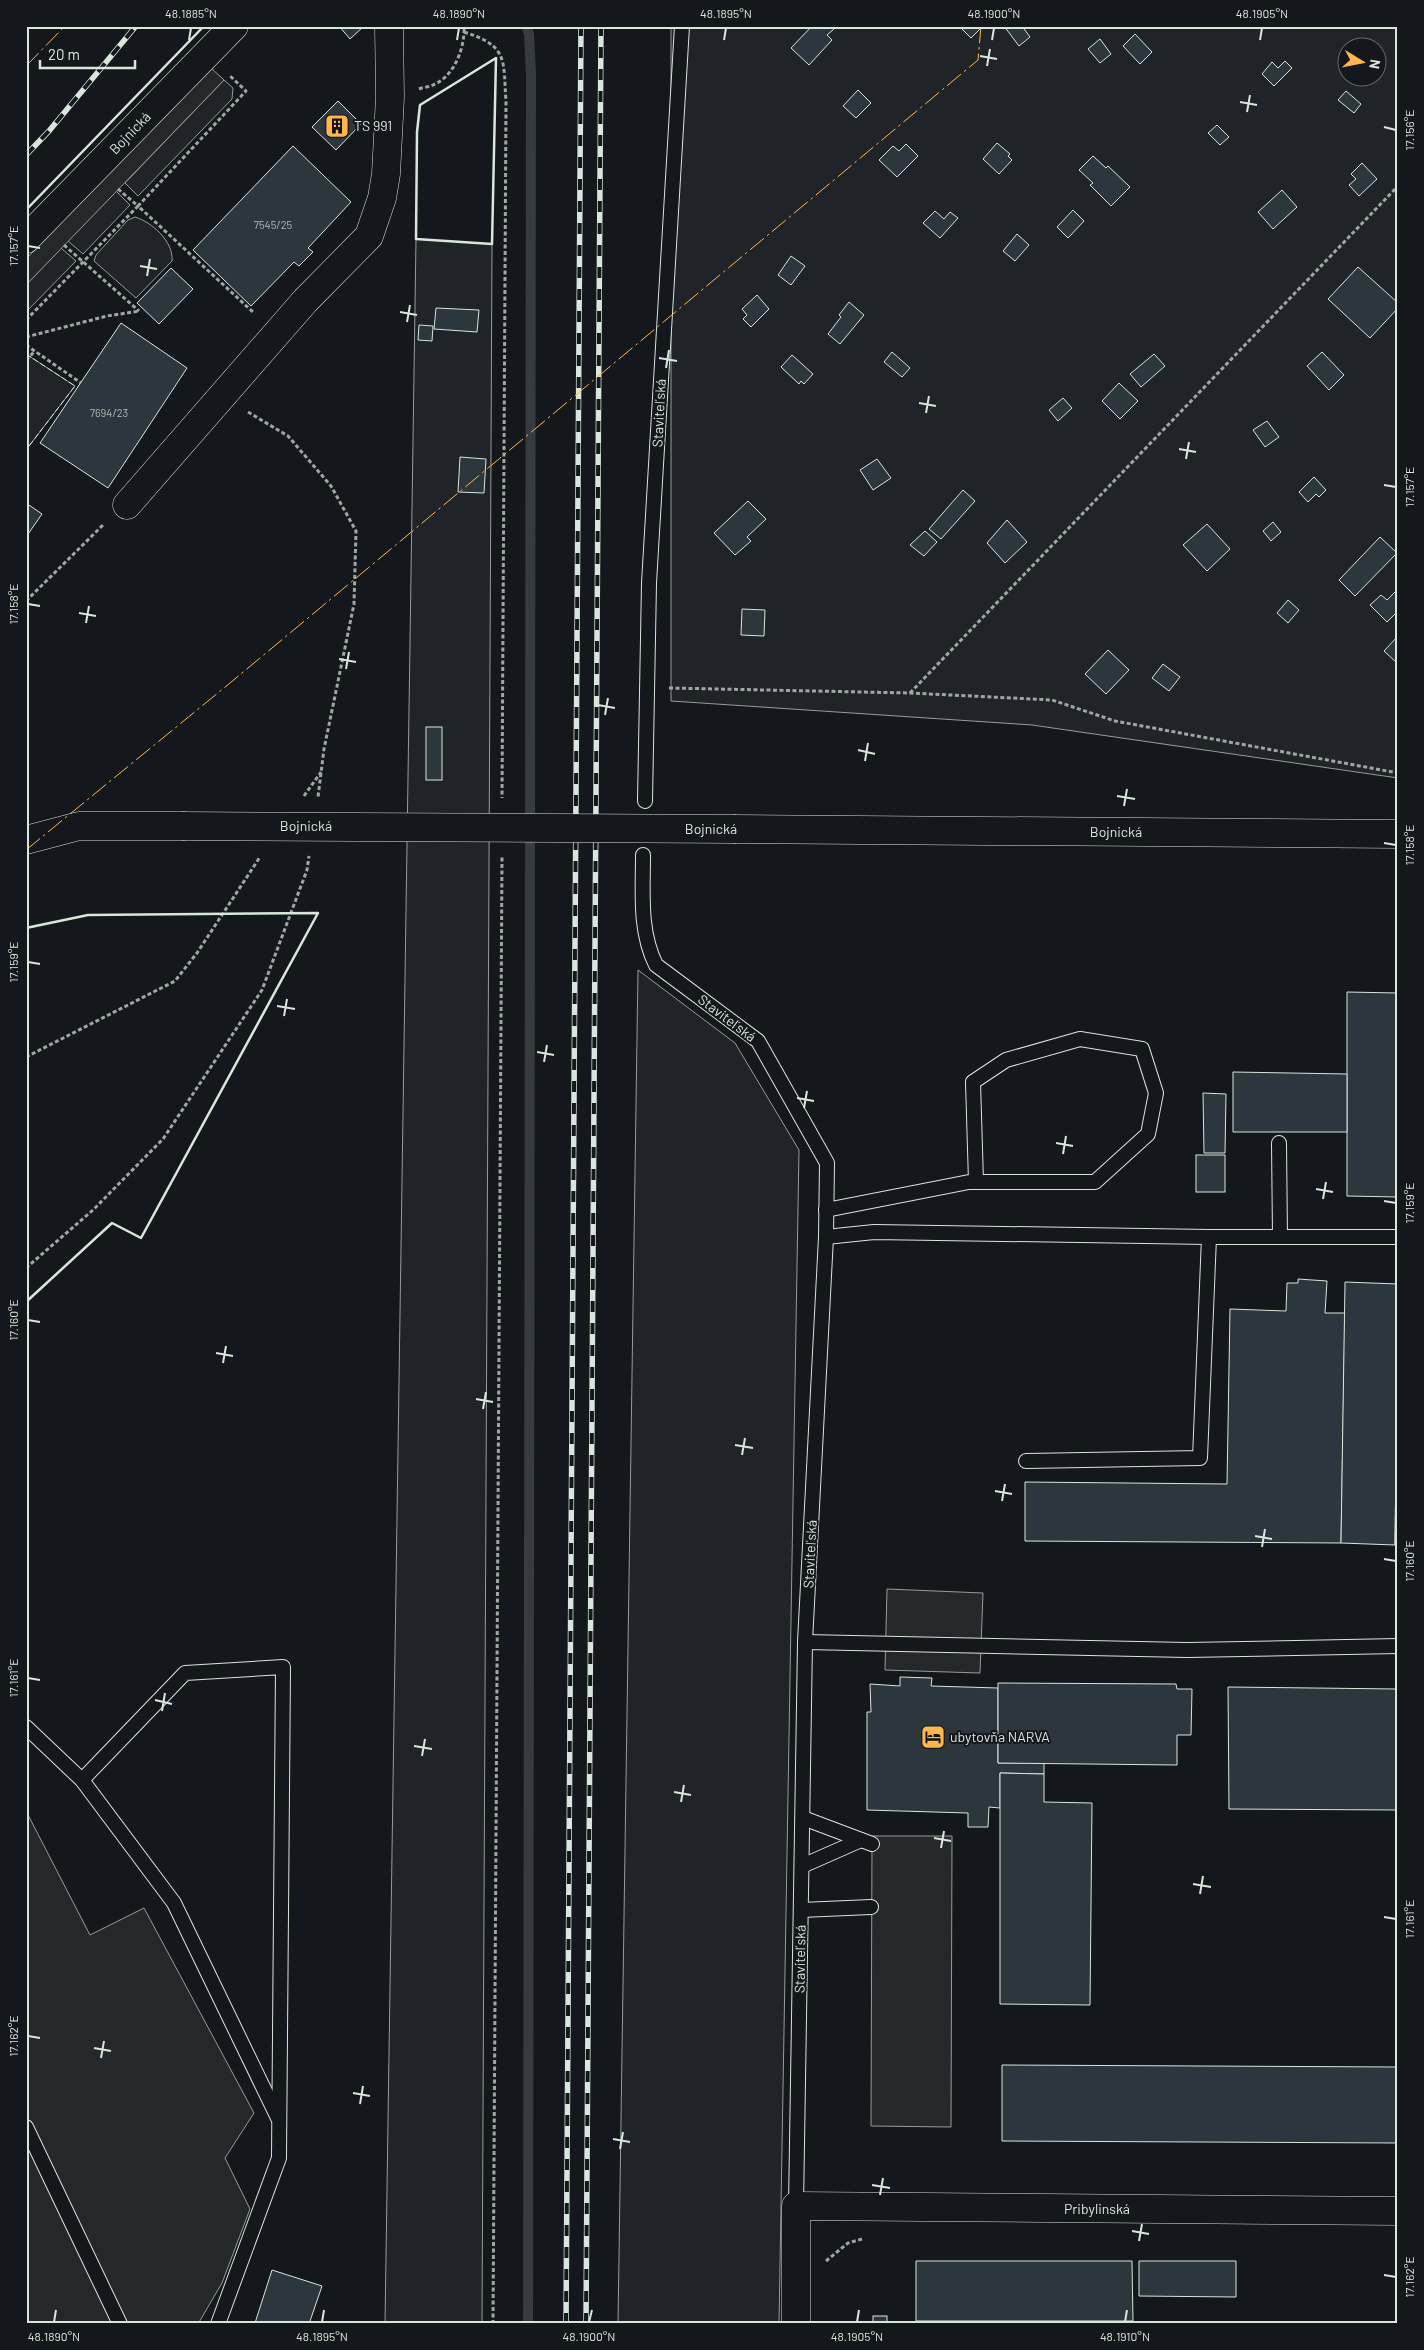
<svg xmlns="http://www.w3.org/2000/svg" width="1424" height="2350" viewBox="0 0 1424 2350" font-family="Barlow,sans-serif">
	<rect width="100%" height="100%" fill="#14181c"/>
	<g fill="#202428" stroke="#939e99" fill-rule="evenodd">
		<path d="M671,26H1398V778L1032,725L671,701ZM1346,48H1376V78H1346Z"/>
		<polygon points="224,80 233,88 232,99 138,196 125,183"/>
		<polygon points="116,191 130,205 83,254 68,241"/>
		<path d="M135,217C152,222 174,242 172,261L136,298L94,261L96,255L128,220Z"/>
		<polygon points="416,239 492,244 482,2324 385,2324"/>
		<polygon points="61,248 76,261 26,312 26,285"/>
		<polygon points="26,354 75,386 26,450"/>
		<polygon points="638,970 735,1043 799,1150 779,2324 618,2324"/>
	</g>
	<g fill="#24282b" stroke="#939e99">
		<polygon points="211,68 224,80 26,285 26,259"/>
		<polygon points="887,1589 983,1593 980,1673 885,1670"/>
		<polygon points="26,1811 90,1935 144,1908 254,2113 225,2158 250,2209 222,2283 198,2324 26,2324"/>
		<polygon points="872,1836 952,1836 951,2127 871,2126"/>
	</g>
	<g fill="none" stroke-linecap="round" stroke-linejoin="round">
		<polyline stroke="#363b3e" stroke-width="10" points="526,26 529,34 531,74 528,2324"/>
	</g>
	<g fill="#2c363c" stroke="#d8e6dc">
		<polygon points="339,26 364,26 350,39"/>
		<polygon points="812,26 831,26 834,29 827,35 832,40 809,65 791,48"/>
		<polygon points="965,26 977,26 980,29 971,38 962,29"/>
		<polygon points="1004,26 1022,26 1030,37 1019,46"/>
		<polygon points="1135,34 1152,52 1140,64 1123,46"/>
		<polygon points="1100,39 1111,54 1100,63 1088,49"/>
		<polygon points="1285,61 1292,68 1274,86 1262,74 1272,62 1278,68"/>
		<polygon points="858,90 871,103 856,118 843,106"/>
		<polygon points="1346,91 1361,104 1354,113 1338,100"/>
		<polygon points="338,101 361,124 336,150 312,127"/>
		<polygon points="1217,125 1229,137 1220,145 1208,133"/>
		<polygon points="997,143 1010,154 1008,156 1012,160 999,174 983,159"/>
		<polygon points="906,144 918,156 897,177 879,160 893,146 899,151"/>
		<polygon points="293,146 351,202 308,248 313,252 299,266 294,262 251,306 193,250"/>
		<polygon points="1093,156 1106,168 1108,166 1130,187 1111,206 1090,185 1093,183 1079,170"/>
		<polygon points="1362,163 1377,179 1359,196 1349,185 1356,179 1351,174"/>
		<polygon points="1282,190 1297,207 1273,229 1258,212"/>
		<polygon points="1073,210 1084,221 1068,238 1057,227"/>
		<polygon points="935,211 944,219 950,212 958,218 940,238 923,223"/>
		<polygon points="1017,234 1029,245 1015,261 1003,251"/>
		<polygon points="791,256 805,266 791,285 778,275"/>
		<polygon points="1358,267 1398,303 1398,308 1370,338 1328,299"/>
		<polygon points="171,268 193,289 159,324 137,303"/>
		<polygon points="757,295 769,309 751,327 743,319 747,315 742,309"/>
		<polygon points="849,302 864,315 840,344 828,334 841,317 839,315"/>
		<polygon points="436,308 479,310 477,332 434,329"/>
		<polygon points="121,323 187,368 108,488 40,443"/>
		<polygon points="419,325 433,326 432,341 418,340"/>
		<polygon points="892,352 910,368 902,377 884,362"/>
		<polygon points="1322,352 1344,375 1329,390 1307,366"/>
		<polygon points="1154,354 1165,366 1141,387 1130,374"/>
		<polygon points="792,355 813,374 804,384 801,381 799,384 781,367"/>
		<polygon points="1119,383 1138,401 1120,419 1102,401"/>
		<polygon points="1063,398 1072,408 1058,421 1049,410"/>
		<polygon points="1267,421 1279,437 1265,447 1253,430"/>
		<polygon points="460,457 486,459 484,493 458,492"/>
		<polygon points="877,459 891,478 873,490 860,470"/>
		<polygon points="1314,477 1326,490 1319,497 1316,494 1308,502 1299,492"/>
		<polygon points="963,490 975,501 941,539 929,529"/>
		<polygon points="748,501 766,519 747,537 751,541 735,555 714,533"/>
		<polygon points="26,503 42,514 26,537"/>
		<polygon points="1007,520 1027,542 1005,563 987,543"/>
		<polygon points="1273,522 1281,532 1271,541 1263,531"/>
		<polygon points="1207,524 1230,549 1207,571 1183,545"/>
		<polygon points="925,531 937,542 924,556 910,545"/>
		<polygon points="1380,537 1397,553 1355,596 1339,580"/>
		<polygon points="1398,589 1398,611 1387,622 1370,605 1381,595 1387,600"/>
		<polygon points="1288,600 1299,610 1288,623 1277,613"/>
		<polygon points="742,609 765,610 764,636 741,635"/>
		<polygon points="1398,636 1398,663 1397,663 1384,651"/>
		<polygon points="1108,650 1129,670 1106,694 1085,674"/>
		<polygon points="1163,664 1180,677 1169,691 1152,678"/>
		<rect x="426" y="727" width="16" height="53"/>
		<polygon points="1347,992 1398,993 1398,1197 1347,1196"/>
		<polygon points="1233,1072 1347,1074 1347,1132 1233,1132"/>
		<polygon points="1203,1093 1226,1094 1225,1153 1204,1153"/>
		<rect x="1196" y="1155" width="29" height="37"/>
		<polygon points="1298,1279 1327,1281 1325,1313 1345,1313 1341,1543 1025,1541 1025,1482 1227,1484 1230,1309 1286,1311 1287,1283 1298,1283"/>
		<polygon points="1345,1282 1398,1284 1395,1545 1341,1543"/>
		<polygon points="1398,1295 1398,1547 1395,1545"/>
		<polygon points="900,1677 932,1678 931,1686 998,1688 998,1763 1044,1763 1044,1774 1000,1773 1000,1808 989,1807 988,1827 968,1827 968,1813 867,1810 867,1712 871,1712 870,1684 900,1686"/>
		<polygon points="998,1683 1176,1684 1177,1689 1192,1689 1191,1735 1177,1735 1177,1765 998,1763"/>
		<polygon points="1228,1687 1398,1689 1398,1810 1229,1809"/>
		<polygon points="1000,1773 1044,1774 1044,1802 1092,1803 1090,2005 1000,2004"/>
		<polygon points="1002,2065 1398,2067 1398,2143 1002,2141"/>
		<polygon points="916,2261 1132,2261 1133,2321 916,2321"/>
		<polygon points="1139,2261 1236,2261 1236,2297 1139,2296"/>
		<polygon points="272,2270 322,2286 309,2324 255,2323"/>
		<rect x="873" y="2316" width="14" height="8"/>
	</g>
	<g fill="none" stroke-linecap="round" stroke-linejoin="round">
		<g stroke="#d8e6dc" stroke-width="16">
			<g id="service">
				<polyline points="645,801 649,583 682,26"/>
				<path d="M643,855C643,893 639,931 656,965L758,1041L827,1163L826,1237L805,1642L796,2206"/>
				<polyline points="1279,1143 1280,1237"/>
				<polyline points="826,1210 969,1182 1095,1182 1148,1134 1156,1093 1142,1049 1080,1039 1006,1060 973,1082 976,1182"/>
				<polyline points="826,1237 874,1232 1209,1237"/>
				<polyline points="1026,1461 1200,1458 1209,1237 1398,1237"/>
				<polyline points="805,1642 1187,1650 1398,1646"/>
				<polyline points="26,1727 82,1780 174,1903 278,2118"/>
				<polyline points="82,1780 185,1673 283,1667 279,2158 218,2324"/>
				<polyline points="803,1818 872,1844"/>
				<polyline points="802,1866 861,1840"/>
				<polyline points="801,1910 871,1907"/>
				<polyline points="26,2127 120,2324"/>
			</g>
		</g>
		<g stroke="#d8e6dc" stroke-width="29">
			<g id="minor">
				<polyline points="26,239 234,26"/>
				<polyline points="127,505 305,301 369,236 382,198 386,174 390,97 389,26"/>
				<polyline points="736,829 1398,834"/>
				<polyline points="26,840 79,826 182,826"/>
				<polyline points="796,2324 796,2206 1398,2211"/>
			</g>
		</g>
		<g stroke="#9da8a2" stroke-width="3" stroke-dasharray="4 2.5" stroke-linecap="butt">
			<path d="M464,32C509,46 503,60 506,102L502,798"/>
			<path d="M419,89C424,87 430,87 435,84C455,75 465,47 464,26"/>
			<polyline points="118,189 138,206 246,91 229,75"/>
			<polyline points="64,245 139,311"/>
			<polyline points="26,320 138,206 254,313"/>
			<polyline points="26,337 107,316 140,311"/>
			<polyline points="26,345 81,383"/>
			<polyline points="26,360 35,351"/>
			<polyline points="248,412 288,436 331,486 356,531 354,604 324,749 318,797"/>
			<polyline points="26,601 104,524"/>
			<polyline points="669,688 910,693 1052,700 1115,721 1398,773"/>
			<polyline points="910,693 1398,186"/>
			<polyline points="304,796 321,772"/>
			<polyline points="26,1057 175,981 197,953 260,857"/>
			<polyline points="26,1268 93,1210 163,1139 262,990 307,870 309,856"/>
			<polyline points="826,2261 848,2243 862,2239"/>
			<polyline points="493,2324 502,857"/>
		</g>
		<use href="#service" stroke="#14181c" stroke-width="14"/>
		<use href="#minor" stroke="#14181c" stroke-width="28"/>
		<g stroke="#d8e6dc" stroke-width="5.5">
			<g id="rail">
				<polyline points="26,155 49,131 136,26"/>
				<polyline points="566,2324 581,26"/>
				<polyline points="586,2324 601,26"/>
			</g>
		</g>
		<use href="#rail" stroke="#14181c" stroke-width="4" stroke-dasharray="11" stroke-linecap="butt"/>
		<g stroke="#d8e6dc" stroke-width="29" stroke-linecap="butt">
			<polyline id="minor-bridge" points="182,826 736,829"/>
		</g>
		<use href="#minor-bridge" stroke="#14181c" stroke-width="28"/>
		<polyline stroke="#d8e6dc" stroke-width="1" stroke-dasharray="6 2.5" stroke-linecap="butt" points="26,354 75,386 26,450"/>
		<g stroke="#d8e6dc" stroke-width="2.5">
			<polygon points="496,58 492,244 416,239 417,132 420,105"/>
			<polyline points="26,210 204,26"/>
			<polyline points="26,928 88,915 318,913 141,1238 112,1223 26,1302"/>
		</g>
		<g stroke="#ffb74d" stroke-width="1" stroke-dasharray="18 4 2.5 4" stroke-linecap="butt">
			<polyline points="26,66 65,26"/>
			<polyline points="26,850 230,683 978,60 981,26"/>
		</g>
	</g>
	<path fill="none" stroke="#d8e6dc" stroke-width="2" d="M189,40L191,28M457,40L459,28M724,40L726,28M992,40L994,28M1260,40L1262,28M980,56L997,59M987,66L990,49M1240,102L1257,105M1247,112L1250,95M1384,127L1396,130M28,246L40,248M140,266L157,269M147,276L150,259M400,312L417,315M407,322L410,305M659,358L677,361M666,368L669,350M919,403L936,406M926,413L929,396M1179,449L1196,452M1186,459L1189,442M1384,485L1396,487M28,604L40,606M79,613L96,616M86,623L89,606M339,659L356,662M346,669L349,652M598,705L615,708M605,715L608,698M858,750L875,754M865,761L868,743M1117,796L1135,799M1124,806L1127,789M1384,843L1396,845M28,962L40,964M277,1006L295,1009M284,1016L287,999M537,1052L554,1055M544,1062L547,1045M797,1098L814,1101M804,1108L807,1091M1056,1143L1073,1146M1063,1154L1066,1136M1316,1189L1333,1192M1323,1199L1326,1182M1384,1201L1396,1203M28,1320L40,1322M216,1353L233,1356M223,1363L226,1346M476,1399L493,1402M483,1409L486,1392M735,1445L753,1448M742,1455L745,1438M995,1491L1012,1494M1002,1501L1005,1484M1255,1536L1272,1539M1262,1547L1265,1529M1384,1559L1396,1561M28,1678L40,1680M155,1700L172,1704M162,1711L165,1693M414,1746L432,1749M422,1756L425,1739M674,1792L691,1795M681,1802L684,1785M934,1838L951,1841M941,1848L944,1831M1193,1884L1211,1887M1200,1894L1203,1876M1384,1917L1396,1919M28,2036L40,2038M94,2048L111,2051M101,2058L104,2041M353,2093L370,2096M360,2104L363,2086M613,2139L630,2142M620,2149L623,2132M872,2185L890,2188M880,2195L883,2178M1132,2231L1149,2234M1139,2241L1142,2224M1384,2275L1396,2277M54,2322L56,2310M322,2322L324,2310M589,2322L592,2310M857,2322L859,2310M1125,2322L1127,2310"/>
	<defs>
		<g id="building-square" transform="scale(1.25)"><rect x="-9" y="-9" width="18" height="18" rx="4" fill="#ffb74d" stroke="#14181c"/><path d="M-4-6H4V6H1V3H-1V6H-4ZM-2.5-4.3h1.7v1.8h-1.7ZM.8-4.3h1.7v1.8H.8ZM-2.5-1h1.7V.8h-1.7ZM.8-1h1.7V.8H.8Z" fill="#111"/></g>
		<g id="hotel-square" transform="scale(1.25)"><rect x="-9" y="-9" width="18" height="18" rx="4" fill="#ffb74d" stroke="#14181c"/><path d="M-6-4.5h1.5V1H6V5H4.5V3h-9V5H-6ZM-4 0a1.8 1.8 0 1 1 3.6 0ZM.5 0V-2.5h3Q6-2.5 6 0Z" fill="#111"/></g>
	</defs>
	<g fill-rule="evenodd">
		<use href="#building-square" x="337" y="126"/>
		<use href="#hotel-square" x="933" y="1737"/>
	</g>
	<g text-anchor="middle" stroke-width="4" stroke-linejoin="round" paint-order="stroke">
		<g font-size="11" fill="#adbab4">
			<text x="273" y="229">7545/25</text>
			<text x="109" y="417">7694/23</text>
		</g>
		<g font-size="14" fill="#d8e6dc" stroke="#14181c" text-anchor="start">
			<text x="354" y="131">TS 991</text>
			<text x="950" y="1742">ubytovňa NARVA</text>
		</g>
		<g font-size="14" fill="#d8e6dc" stroke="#14181c">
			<text transform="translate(130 133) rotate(-46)" y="5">Bojnická</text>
			<text transform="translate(659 413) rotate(-87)" y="5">Staviteľská</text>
			<text x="306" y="831">Bojnická</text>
			<text x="711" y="834">Bojnická</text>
			<text x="1116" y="837">Bojnická</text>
			<text transform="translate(727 1018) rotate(37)" y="5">Staviteľská</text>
			<text transform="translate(810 1554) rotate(-87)" y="5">Staviteľská</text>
			<text transform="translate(800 1959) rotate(-89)" y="5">Staviteľská</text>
			<text x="1097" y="2214">Pribylinská</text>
		</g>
	</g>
	<rect width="1424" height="2350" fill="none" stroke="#14181c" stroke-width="55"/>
	<g transform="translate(1362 62) rotate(100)"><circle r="24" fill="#14181c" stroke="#626a69"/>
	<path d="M0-4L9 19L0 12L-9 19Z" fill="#ffb74d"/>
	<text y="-8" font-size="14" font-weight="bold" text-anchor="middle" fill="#d8e6dc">N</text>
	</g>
	<path d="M40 60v8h95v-8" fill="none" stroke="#d8e6dc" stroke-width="2.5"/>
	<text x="48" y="60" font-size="15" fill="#d8e6dc" stroke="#14181c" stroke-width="4" paint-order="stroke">20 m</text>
	<rect x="28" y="28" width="1368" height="2294" fill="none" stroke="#d8e6dc" stroke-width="2"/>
	<g font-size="12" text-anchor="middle" fill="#d8e6dc">
		<text x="191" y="18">48.1885°N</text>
		<text x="459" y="18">48.1890°N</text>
		<text x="726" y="18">48.1895°N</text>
		<text x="994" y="18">48.1900°N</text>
		<text x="1262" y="18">48.1905°N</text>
		<text transform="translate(1410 130) rotate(-90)" y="4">17.156°E</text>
		<text transform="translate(14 246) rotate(-90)" y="4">17.157°E</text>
		<text transform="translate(1410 487) rotate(-90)" y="4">17.157°E</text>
		<text transform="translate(14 604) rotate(-90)" y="4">17.158°E</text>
		<text transform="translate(1410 845) rotate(-90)" y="4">17.158°E</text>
		<text transform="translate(14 962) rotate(-90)" y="4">17.159°E</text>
		<text transform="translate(1410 1203) rotate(-90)" y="4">17.159°E</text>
		<text transform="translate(14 1320) rotate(-90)" y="4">17.160°E</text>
		<text transform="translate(1410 1561) rotate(-90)" y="4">17.160°E</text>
		<text transform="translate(14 1678) rotate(-90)" y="4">17.161°E</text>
		<text transform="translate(1410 1919) rotate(-90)" y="4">17.161°E</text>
		<text transform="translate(14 2036) rotate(-90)" y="4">17.162°E</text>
		<text transform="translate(1410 2277) rotate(-90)" y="4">17.162°E</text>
		<text x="54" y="2341">48.1890°N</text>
		<text x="322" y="2341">48.1895°N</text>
		<text x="589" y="2341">48.1900°N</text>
		<text x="857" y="2341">48.1905°N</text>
		<text x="1125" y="2341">48.1910°N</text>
	</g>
</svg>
